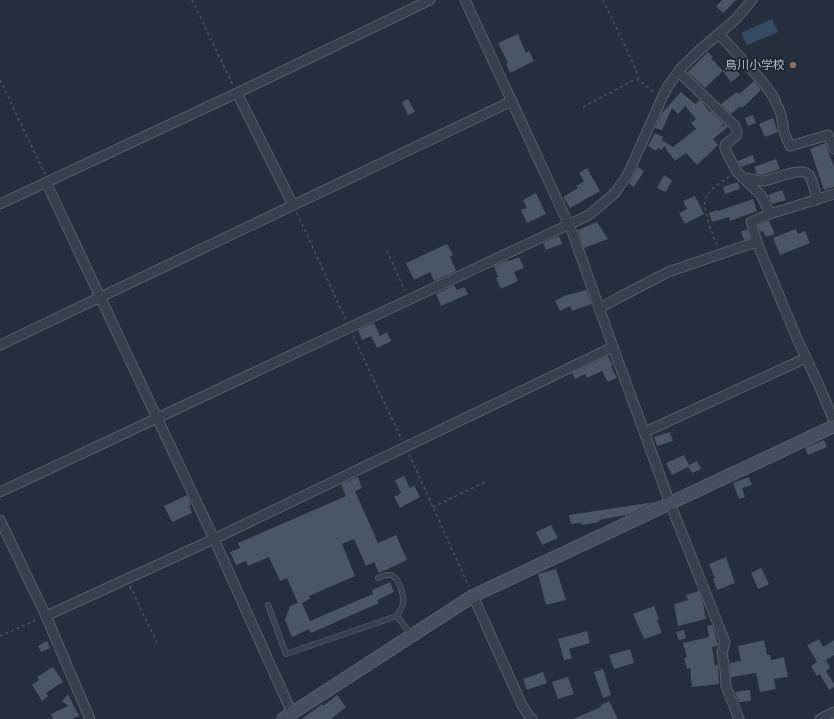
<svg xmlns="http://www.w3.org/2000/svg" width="834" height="719" viewBox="0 0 834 719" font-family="'Archivo Narrow','Noto Sans JP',sans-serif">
	<rect width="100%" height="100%" fill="#242e3c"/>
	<polygon fill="#394b64" points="772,19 778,32 747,45 741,33"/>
	<g fill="#4a5565">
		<polygon points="722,0 736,0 723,13 716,6"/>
		<polygon points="518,34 526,53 529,51 534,61 510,73 506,64 508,63 498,43"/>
		<polygon points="708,52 713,57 711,58 723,71 705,88 688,72"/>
		<polygon points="732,64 740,75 731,82 723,71"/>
		<polygon points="754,81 761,90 742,108 741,106 731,114 721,104 737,92 739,94"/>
		<polygon points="681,92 695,104 700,100 710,112 711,111 724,124 720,127 725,125 728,127 713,139 718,145 697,165 686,153 675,161 664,146 662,150 658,148 656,151 648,146 655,133 663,137 662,140 673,147 696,129 691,123 696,119 685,106 678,114 672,108 662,130 655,128 662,113"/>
		<polygon points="408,99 415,112 408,115 402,102"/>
		<polygon points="753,115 756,123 748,126 745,118"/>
		<polygon points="773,118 778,132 765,137 759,124"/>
		<polygon points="825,143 834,167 834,187 824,190 810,149"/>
		<polygon points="753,155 755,162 741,167 738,161"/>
		<polygon points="776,159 780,169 763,175 757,174 754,167"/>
		<polygon points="638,167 644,171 634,187 629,184"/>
		<polygon points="587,168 600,191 570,208 563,197 578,188 576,186 584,181 579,173"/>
		<polygon points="664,175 672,180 666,192 657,188"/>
		<polygon points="738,182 740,189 725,194 723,187"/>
		<polygon points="782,190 786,200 772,204 768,195"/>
		<polygon points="536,193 546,214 527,223 521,210 527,208 523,200"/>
		<polygon points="695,196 704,214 685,224 679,213 687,209 683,201"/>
		<polygon points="753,199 757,211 730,221 729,217 712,222 709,213 717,210 718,211"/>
		<polygon points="769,221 775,234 766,237 763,231 760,232 758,225"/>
		<polygon points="597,222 608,239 584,248 578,230"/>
		<polygon points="747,229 750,238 744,240 741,232"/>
		<polygon points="796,229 798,234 805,231 810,243 780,255 773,238"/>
		<polygon points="559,236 562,244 546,250 543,243"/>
		<polygon points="447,244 453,255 450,257 456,271 434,281 430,272 414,280 406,263"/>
		<polygon points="519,257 524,268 514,272 518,281 501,289 496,278 498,277 494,266 508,260 509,261"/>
		<polygon points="454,285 457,290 464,287 468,294 441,306 436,294"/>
		<polygon points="586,290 592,304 572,311 570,306 560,311 555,301 564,296"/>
		<polygon points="374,323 380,336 387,332 391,341 377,348 371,336 362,340 358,330"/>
		<polygon points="608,356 613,366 611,367 617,378 608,382 602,371 587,378 585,374 575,379 572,373"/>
		<polygon points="670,432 673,441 657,446 654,437"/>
		<polygon points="824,440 827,447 808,455 805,448"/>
		<polygon points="684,455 689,465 697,461 701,469 692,473 688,467 672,475 666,463"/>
		<polygon points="404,476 410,488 414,485 420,497 400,508 394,497 401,493 395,480"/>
		<polygon points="358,477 362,488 355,491 378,543 396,535 407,560 379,573 374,562 366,566 354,539 342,544 355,576 309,596 310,599 302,603 310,621 373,594 372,590 390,582 394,592 377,600 379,603 311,633 309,629 292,637 285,620 290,606 298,603 287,578 280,581 269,557 248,566 246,561 236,565 230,552 240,548 238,543 346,496 341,484"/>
		<polygon points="749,477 752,485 742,488 745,497 739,499 733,483"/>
		<polygon points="187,495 191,505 189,506 192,513 172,522 164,506"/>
		<polygon points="655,502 625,516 625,515 599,520 600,522 581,525 581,523 571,524 569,515"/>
		<polygon points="551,525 558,538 542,545 536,532"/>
		<polygon points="726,557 735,583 717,590 713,579 715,578 709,564"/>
		<polygon points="761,568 769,584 758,589 751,573"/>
		<polygon points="556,569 566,600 546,605 538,574"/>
		<polygon points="699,591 703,602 706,619 678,626 674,604 688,600 686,595"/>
		<polygon points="654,606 659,619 657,620 662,633 644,639 633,614"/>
		<polygon points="712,625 718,644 718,646 712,647 715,666 718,665 719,684 692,687 690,668 687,669 684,658 687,657 683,643 709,637 707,626"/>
		<polygon points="684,630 686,638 679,640 676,632"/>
		<polygon points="587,631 590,643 569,649 572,658 564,660 558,639"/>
		<polygon points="819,639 823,647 834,640 834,655 826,660 830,668 826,671 834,684 834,687 829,690 820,674 817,676 811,666 817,662 807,645"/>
		<polygon points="764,640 767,655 770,655 771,660 784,657 788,677 774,679 776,689 760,692 756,673 731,677 730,663 741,661 738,646"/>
		<polygon points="47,641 50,648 41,652 38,646"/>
		<polygon points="630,649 634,663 614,669 609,655"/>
		<polygon points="53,667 63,682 46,693 48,696 42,701 32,685 39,680 37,677"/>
		<polygon points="603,669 611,695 603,698 594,672"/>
		<polygon points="543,672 547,683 527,690 523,679"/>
		<polygon points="568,677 574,694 558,699 552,682"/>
		<polygon points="750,690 751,701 739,702 735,692"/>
		<polygon points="68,694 79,716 72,719 53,719 51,714 68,706 62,701"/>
		<polygon points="337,695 346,707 331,719 302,719 322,704 323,706"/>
		<polygon points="609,701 618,719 573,719 601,707 600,706"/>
	</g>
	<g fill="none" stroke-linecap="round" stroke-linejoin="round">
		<g stroke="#565e6a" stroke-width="6">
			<g id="lane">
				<path d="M378,578C381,577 385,575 388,575C399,574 404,595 403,604C402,608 399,612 397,616"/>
				<polyline points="268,605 286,654 397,616 411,635"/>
			</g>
		</g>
		<g stroke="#565e6a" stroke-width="11">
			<g id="street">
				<polyline points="465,0 573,234 613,347 670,503 725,642 722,653 725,670 726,686 739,719"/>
				<polyline points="719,34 762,81 773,96 781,114 784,132 790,146 828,135 834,149"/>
				<polyline points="679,72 735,126 737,131 737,135 725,145 725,149 737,172 761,195 770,214 834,194"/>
				<polyline points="237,93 293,205"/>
				<path d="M743,178C751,177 757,182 764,181C774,179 802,166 809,175C813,180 815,194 817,199"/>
				<polyline points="46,182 214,539 292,713"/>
				<polyline points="0,204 237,93 430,0"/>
				<polyline points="770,214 751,222 758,245 798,341 818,383 834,421"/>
				<polyline points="600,308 618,298 668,272 756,242"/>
				<polyline points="0,345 512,101"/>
				<polyline points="645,432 806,358"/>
				<polyline points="0,492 589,215 615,193 628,174 662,98 668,86 681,68 702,48 736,19 752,0"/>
				<polyline points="0,520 46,616 90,719"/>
				<polyline points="473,596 522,705 529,716 532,719"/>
				<polyline points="46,616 214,539 613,347"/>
				<polyline points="820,719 834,712"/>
			</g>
		</g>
		<g stroke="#565e6a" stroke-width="14">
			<polyline id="secondary" points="283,719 473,596 834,426"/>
		</g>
		<g stroke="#43575a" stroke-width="1.5" stroke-dasharray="3 3" stroke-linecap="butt">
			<polyline points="192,0 233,85"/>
			<polyline points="603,0 634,65 639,80"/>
			<polyline points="0,80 45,174"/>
			<polyline points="583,107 634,80 639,80 655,93"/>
			<polyline points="297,213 346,320"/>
			<path d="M717,245C713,235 701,207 706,197C711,188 722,182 730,176"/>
			<polyline points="387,251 405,291"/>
			<polyline points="353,336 402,440"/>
			<polyline points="409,454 469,587"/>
			<polyline points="433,507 485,482"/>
			<polyline points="130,586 157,643"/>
			<polyline points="0,636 38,619"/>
		</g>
		<use href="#lane" stroke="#37404c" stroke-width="4.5"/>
		<use href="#street" stroke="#37404c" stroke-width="9"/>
		<use href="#secondary" stroke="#464f5f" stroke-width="12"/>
	</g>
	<circle fill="#8d6e63" stroke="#1d2531" stroke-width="1.5" cx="793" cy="65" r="4"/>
	<g text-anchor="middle" stroke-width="3.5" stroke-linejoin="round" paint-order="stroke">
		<g font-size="12" fill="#b3bbc7" stroke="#1d2531" text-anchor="end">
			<text x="785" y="69">鳥川小学校</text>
		</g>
	</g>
</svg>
